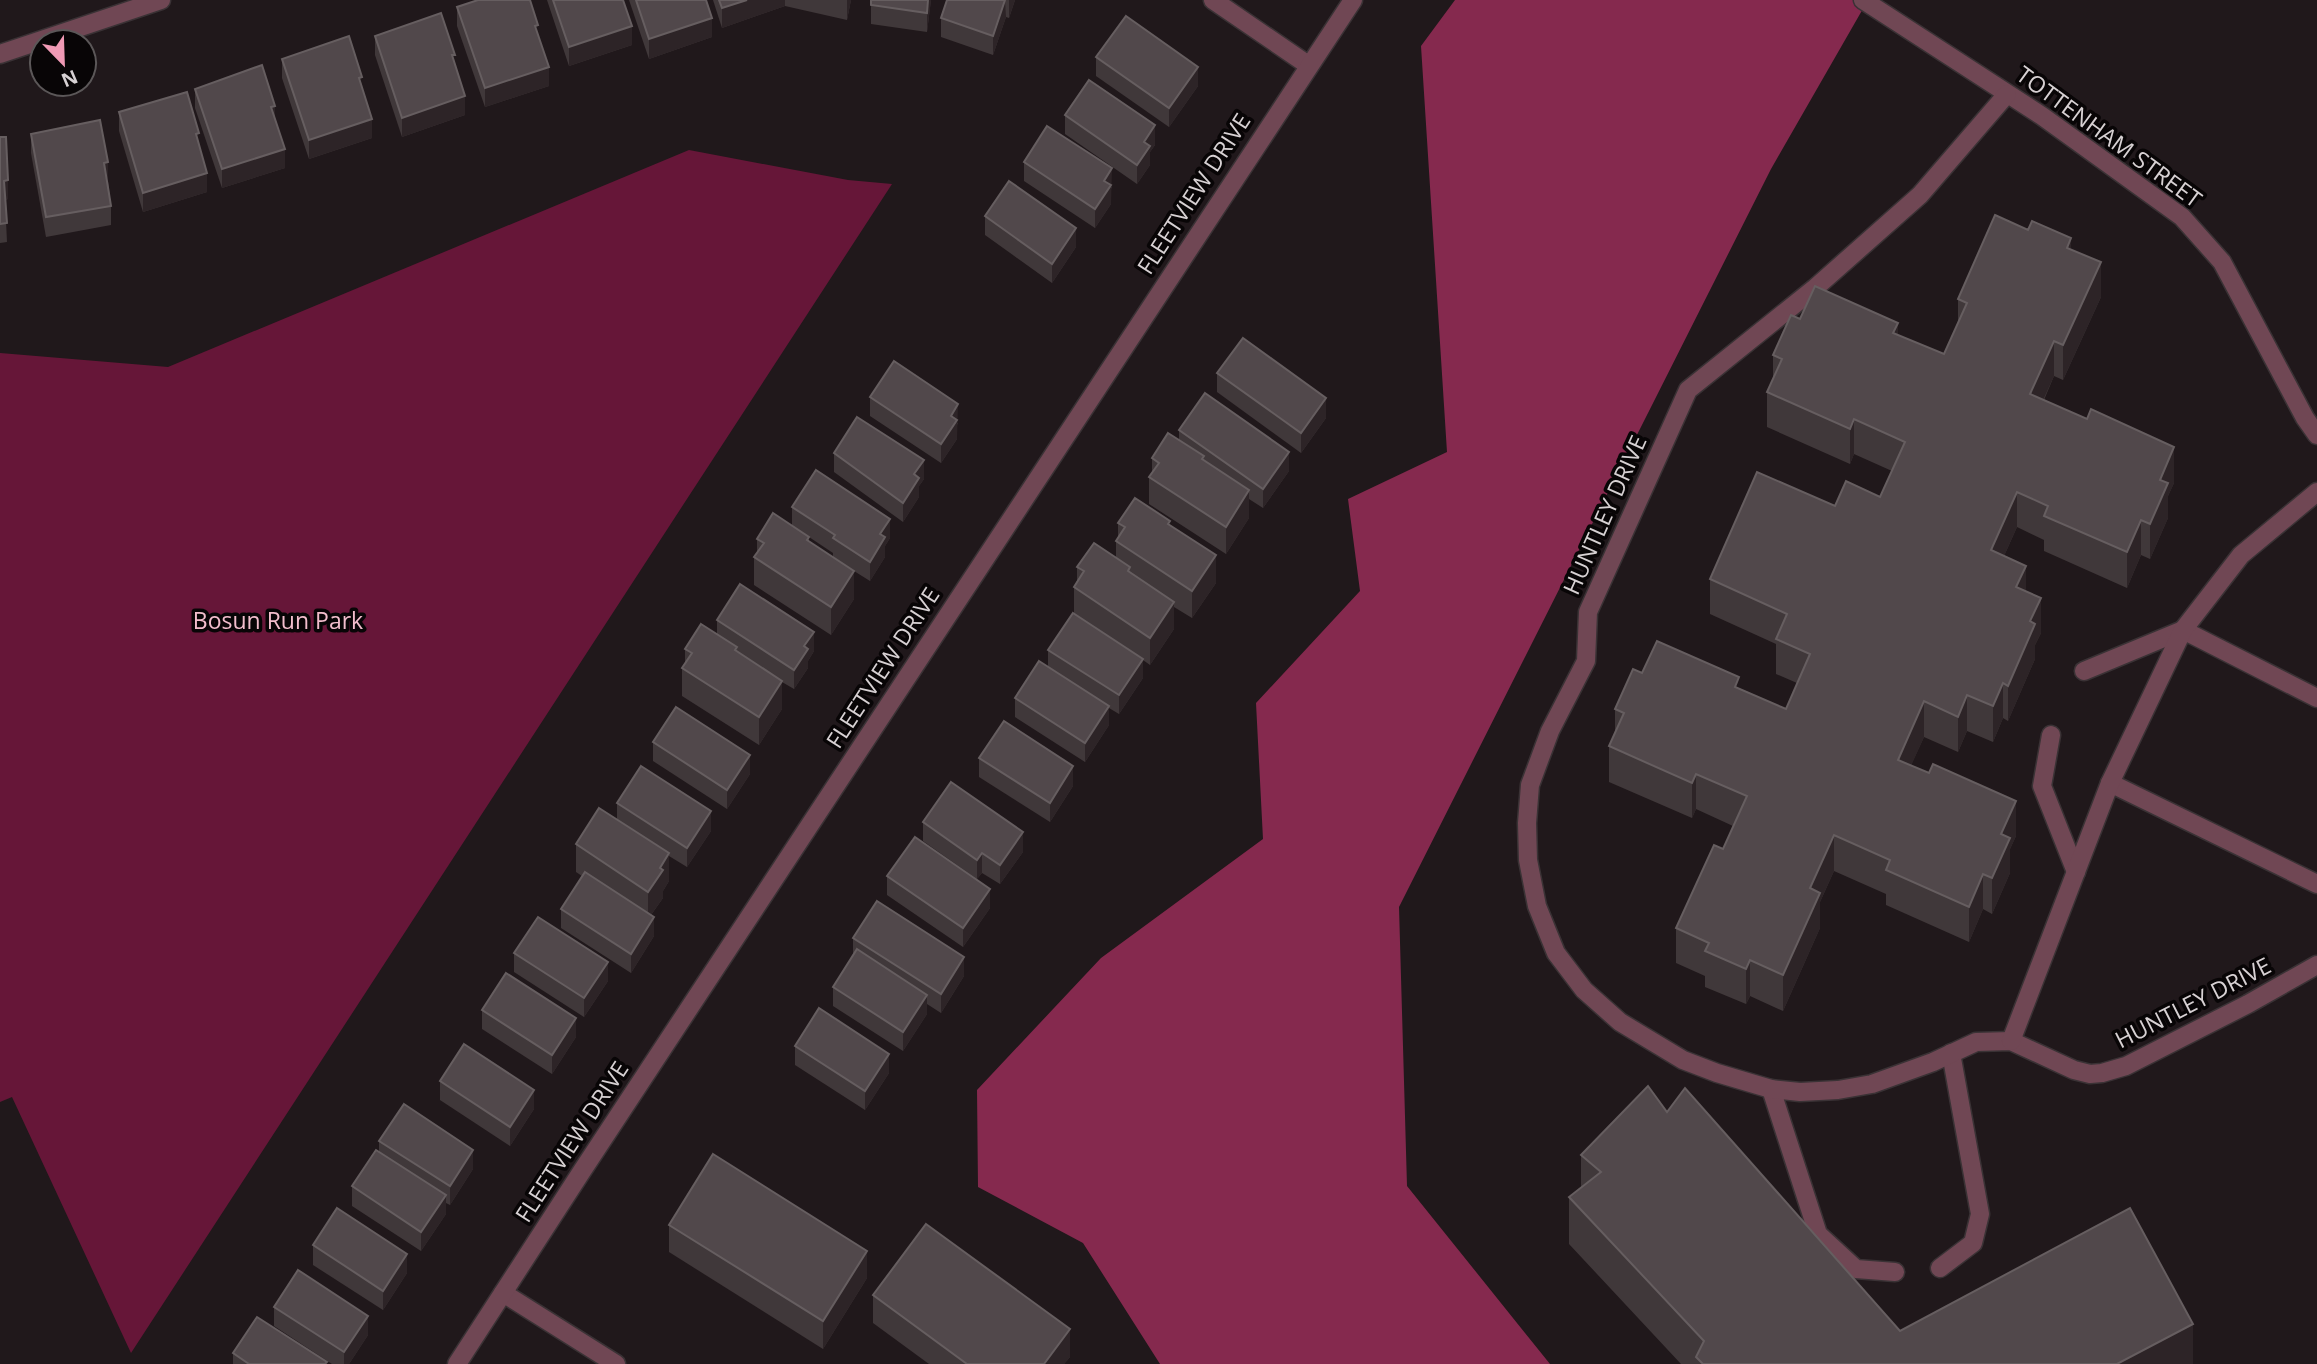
<svg xmlns="http://www.w3.org/2000/svg" width="2317" height="1364" viewBox="0 0 2317 1364" font-family="'Open Sans',sans-serif">
	<rect width="100%" height="100%" fill="#20181b"/>
	<polygon fill="#661638" points="689,150 848,180 892,184 131,1353 12,1097 0,1102 0,353 168,367"/>
	<polygon fill="#85294e" points="1455,0 1868,0 1771,169 1399,907 1407,1186 1550,1364 1160,1364 1083,1243 978,1187 977,1090 1101,958 1263,839 1256,703 1360,591 1348,499 1447,452 1421,46"/>
	<g fill="none" stroke-linecap="round" stroke-linejoin="round">
		<g stroke="#3a3235" stroke-width="21">
			<g id="service">
				<polyline points="2084,671 2183,630"/>
				<polyline points="2051,735 2042,786 2076,872"/>
				<polyline points="1771,1089 1818,1234 1856,1269 1895,1272"/>
				<polyline points="1940,1268 1973,1243 1980,1214 1951,1053"/>
			</g>
		</g>
		<g stroke="#3a3235" stroke-width="21">
			<g id="minor">
				<polyline points="1213,0 1308,65"/>
				<polyline points="1863,0 2042,116 2182,217 2222,262 2305,418 2317,435"/>
				<polyline points="0,54 161,0"/>
				<polyline points="2007,94 1920,195 1815,288 1688,390 1588,612 1586,661 1550,731 1530,785 1527,823 1528,860 1537,906 1556,953 1584,990 1620,1022 1683,1060 1717,1073 1771,1089 1800,1092 1838,1090 1872,1084 1933,1062 1976,1042 2011,1041 2074,1070 2090,1074 2102,1073 2126,1066 2248,1004 2317,965"/>
				<polyline points="2183,630 2317,698"/>
				<polyline points="2110,783 2317,884"/>
				<polyline points="2011,1041 2110,783 2183,630 2241,555 2317,492"/>
				<polyline points="503,1293 616,1364"/>
				<polyline points="457,1364 582,1171 1353,0"/>
			</g>
		</g>
		<use href="#service" stroke="#704754" stroke-width="18"/>
		<use href="#minor" stroke="#704754" stroke-width="18"/>
	</g>
	<g fill="#40383a" fill-rule="evenodd">
		<polygon points="547,0 623,0 632,45 569,66"/>
		<polygon points="629,0 706,0 712,37 649,59"/>
		<polygon points="713,0 785,0 785,6 722,28"/>
		<polygon points="785,0 851,0 847,20 785,6"/>
		<polygon points="871,0 931,0 927,32 871,24"/>
		<polygon points="947,0 1015,0 1009,18 1006,17 993,55 941,37 941,18"/>
		<polygon points="457,7 538,36 549,86 485,107 457,26"/>
		<polygon points="375,36 455,66 465,115 402,137 375,55"/>
		<polygon points="1096,57 1198,86 1169,127 1096,76"/>
		<polygon points="282,59 362,88 372,138 309,159 282,78"/>
		<polygon points="195,89 275,119 285,168 222,188 195,108"/>
		<polygon points="119,112 199,146 207,192 143,212 119,131"/>
		<polygon points="1065,115 1155,145 1150,152 1150,165 1137,184 1065,134"/>
		<polygon points="31,134 108,181 111,206 111,225 46,237 31,153"/>
		<polygon points="0,137 8,199 5,200 7,242 0,243"/>
		<polygon points="1024,162 1112,187 1111,189 1111,204 1095,228 1024,181"/>
		<polygon points="985,216 1076,247 1052,283 985,235"/>
		<polygon points="2071,250 2101,297 2063,380 2054,376 2044,400 2174,483 2168,496 2168,518 2150,559 2141,555 2127,588 2044,551 2044,540 2017,527 2004,556 2026,591 2041,633 2035,645 2035,659 2008,721 2003,718 1993,742 1967,731 1958,752 1924,737 1911,765 2016,836 2010,849 2010,873 1992,914 1983,909 1969,942 1886,905 1886,894 1834,871 1820,902 1820,928 1783,1011 1750,996 1746,1004 1705,987 1705,976 1676,963 1676,928 1723,849 1733,826 1696,809 1692,818 1609,782 1609,746 1615,732 1615,709 1642,673 1739,688 1786,709 1797,683 1776,674 1776,644 1710,614 1710,579 1835,506 1880,497 1892,471 1854,454 1850,464 1767,427 1767,392 1773,379 1773,355 1800,319 1898,335 1944,354 1958,322 1958,299"/>
		<polygon points="1217,373 1326,418 1301,453 1217,392"/>
		<polygon points="870,397 958,423 957,425 957,439 941,463 870,416"/>
		<polygon points="1179,430 1289,471 1263,508 1249,499 1249,518 1226,554 1149,504 1149,477 1152,473 1152,458 1179,440"/>
		<polygon points="834,453 924,479 919,486 919,497 903,522 834,472"/>
		<path d="M792,507L890,538L885,546V557L870,581L854,571V599L831,635L754,585V557L757,553V539L792,526ZM809,537L833,553V557L809,542Z"/>
		<polygon points="1118,523 1170,525 1216,583 1192,618 1174,607 1174,629 1150,665 1143,660 1143,678 1119,714 1109,708 1109,725 1085,762 1015,717 1015,698 1048,667 1048,650 1074,614 1074,587 1077,581 1077,567 1116,558 1116,541 1118,537"/>
		<polygon points="717,620 814,651 808,661 808,668 794,689 782,682 782,709 759,745 682,696 682,668 685,664 685,649 717,634"/>
		<polygon points="653,742 750,774 727,809 653,761"/>
		<polygon points="979,758 1073,786 1050,822 979,777"/>
		<polygon points="617,803 711,831 687,867 669,856 669,881 663,891 663,898 651,915 654,936 631,973 561,928 561,909 582,876 576,872 576,844 617,819"/>
		<polygon points="923,822 1023,852 1000,884 982,873 977,879 923,841"/>
		<polygon points="887,876 990,908 963,947 887,895"/>
		<polygon points="853,938 964,976 941,1013 927,1004 927,1014 903,1051 833,1006 833,987 853,955"/>
		<polygon points="514,953 608,981 584,1017 514,972"/>
		<polygon points="482,1010 576,1037 552,1074 482,1029"/>
		<polygon points="795,1046 889,1073 865,1110 795,1065"/>
		<polygon points="440,1081 534,1109 510,1146 440,1100"/>
		<polygon points="1667,1112 1900,1331 2193,1364 1681,1364 1569,1244 1569,1197 1581,1187 1581,1155"/>
		<polygon points="379,1141 473,1169 450,1205 446,1203 446,1214 421,1251 352,1206 352,1186 379,1152"/>
		<polygon points="669,1225 867,1278 823,1349 669,1252"/>
		<polygon points="313,1245 407,1273 383,1310 313,1265"/>
		<polygon points="873,1295 1070,1357 1064,1364 929,1364 873,1323"/>
		<polygon points="274,1307 368,1335 349,1364 332,1364 274,1326"/>
		<polygon points="233,1353 327,1364 233,1364"/>
	</g>
	<g fill="#2d2427">
		<polygon points="747,0 785,0 785,6 722,28 722,8"/>
		<polygon points="847,0 851,0 847,20"/>
		<polygon points="928,0 931,0 927,32 927,13"/>
		<polygon points="1005,0 1006,17 993,55 993,36"/>
		<polygon points="1009,0 1015,0 1009,18"/>
		<polygon points="712,18 712,37 649,59 649,39"/>
		<polygon points="632,26 632,45 569,66 569,47"/>
		<polygon points="549,67 549,86 485,107 485,88"/>
		<polygon points="1198,67 1198,86 1169,127 1169,108"/>
		<polygon points="465,96 465,115 402,137 402,118"/>
		<polygon points="275,106 275,125 271,107"/>
		<polygon points="372,119 372,138 309,159 309,140"/>
		<polygon points="1155,125 1155,145 1150,152 1150,165 1137,184 1137,165 1144,142"/>
		<polygon points="285,149 285,168 222,188 222,169"/>
		<polygon points="108,162 108,181 104,163"/>
		<polygon points="1112,168 1111,204 1095,228 1095,209 1104,181"/>
		<polygon points="207,173 207,192 143,212 143,193"/>
		<polygon points="8,180 8,199 4,200 4,181"/>
		<polygon points="1076,228 1076,247 1052,283 1052,264"/>
		<polygon points="2071,238 2071,273 2067,248"/>
		<polygon points="2101,262 2101,297 2063,380 2063,345"/>
		<polygon points="1898,323 1898,358 1893,333"/>
		<polygon points="2054,341 2054,376 2030,429 2030,394"/>
		<polygon points="1326,398 1326,418 1301,453 1301,433"/>
		<polygon points="958,404 957,439 941,463 941,444 951,416"/>
		<polygon points="1854,419 1854,454 1850,464 1850,429"/>
		<polygon points="2174,447 2174,483 2168,496 2168,518 2150,559 2150,524 2160,480"/>
		<polygon points="1289,452 1289,471 1263,508 1263,489"/>
		<polygon points="924,460 924,479 919,486 919,497 903,522 903,503 914,474"/>
		<polygon points="1249,490 1249,518 1226,554 1226,527"/>
		<polygon points="2017,492 2017,527 1991,585 1991,550"/>
		<polygon points="890,519 890,538 885,546 885,557 870,581 870,562 880,534"/>
		<polygon points="2141,520 2141,555 2127,588 2127,552"/>
		<polygon points="1216,555 1216,583 1192,618 1192,591"/>
		<polygon points="2026,566 2026,601 2016,587"/>
		<polygon points="854,571 854,599 831,635 831,607"/>
		<polygon points="2041,598 2041,633 2035,645 2035,659 2008,721 2008,686 2030,621"/>
		<polygon points="1174,602 1174,629 1150,665 1150,638"/>
		<polygon points="814,632 814,651 808,661 808,668 794,689 794,670 804,646"/>
		<polygon points="1143,659 1143,678 1119,714 1119,695"/>
		<polygon points="782,681 782,709 759,745 759,717"/>
		<polygon points="2003,683 2003,718 1993,742 1993,706"/>
		<polygon points="1967,695 1967,731 1958,752 1958,717"/>
		<polygon points="1924,701 1924,737 1898,795 1898,760"/>
		<polygon points="1109,706 1109,725 1085,762 1085,743"/>
		<polygon points="750,755 750,774 727,809 727,790"/>
		<polygon points="1073,766 1073,786 1050,822 1050,803"/>
		<polygon points="1696,774 1696,809 1692,818 1692,783"/>
		<polygon points="2016,801 2016,836 2010,849 2010,873 1992,914 1992,878 2001,834"/>
		<polygon points="711,811 711,831 687,867 687,848"/>
		<polygon points="1023,832 1023,852 1000,884 1000,865"/>
		<polygon points="1834,835 1834,871 1820,902 1820,928 1783,1011 1783,975 1810,888"/>
		<polygon points="669,853 669,881 663,891 663,898 648,919 648,892 660,868"/>
		<polygon points="982,853 982,873 977,879 977,860"/>
		<polygon points="1983,874 1983,909 1969,942 1969,907"/>
		<polygon points="990,889 990,908 963,947 963,928"/>
		<polygon points="654,917 654,936 631,973 631,954"/>
		<polygon points="964,957 964,976 941,1013 941,994"/>
		<polygon points="1750,960 1750,996 1746,1004 1746,969"/>
		<polygon points="608,962 608,981 584,1017 584,998"/>
		<polygon points="927,995 927,1014 903,1051 903,1032"/>
		<polygon points="576,1018 576,1037 552,1074 552,1055"/>
		<polygon points="889,1054 889,1073 865,1110 865,1091"/>
		<polygon points="534,1090 534,1109 510,1146 510,1127"/>
		<polygon points="473,1150 473,1169 450,1205 450,1186"/>
		<polygon points="446,1195 446,1214 421,1251 421,1232"/>
		<polygon points="867,1251 867,1278 823,1349 823,1321"/>
		<polygon points="407,1254 407,1273 383,1310 383,1291"/>
		<polygon points="368,1316 368,1335 349,1364 344,1364 344,1352"/>
		<polygon points="2193,1324 2193,1364 2117,1364"/>
		<polygon points="1070,1329 1070,1357 1064,1364 1044,1364"/>
	</g>
	<g fill="#51484b" stroke="#665e60" stroke-width="2">
		<polygon points="478,0 530,0 538,25 535,26 549,67 485,88 457,7"/>
		<polygon points="553,0 623,0 632,26 569,47"/>
		<polygon points="636,0 706,0 712,18 649,39"/>
		<polygon points="719,0 747,0 722,8"/>
		<polygon points="871,0 928,0 927,13 871,5"/>
		<polygon points="947,0 1005,0 993,36 941,18"/>
		<polygon points="441,13 455,55 452,55 465,96 402,118 375,36"/>
		<polygon points="1126,16 1198,67 1169,108 1096,57"/>
		<polygon points="349,36 362,77 359,78 372,119 309,140 282,59"/>
		<polygon points="262,65 275,106 271,107 285,149 222,169 195,89"/>
		<polygon points="1089,80 1155,125 1144,142 1150,146 1137,165 1065,115"/>
		<polygon points="187,92 199,133 196,134 207,173 143,193 119,112"/>
		<polygon points="100,120 108,162 104,163 111,206 46,217 31,134"/>
		<polygon points="1047,126 1112,168 1104,181 1111,185 1095,209 1024,162"/>
		<polygon points="0,137 6,137 8,180 4,181 7,223 0,224"/>
		<polygon points="1009,181 1076,228 1052,264 985,216"/>
		<polygon points="1995,215 2028,230 2032,221 2071,238 2067,248 2101,262 2063,345 2054,341 2030,394 2087,419 2091,409 2174,447 2160,480 2168,483 2150,524 2141,520 2127,552 2044,516 2048,506 2017,492 1991,550 2026,566 2016,587 2041,598 2030,621 2035,624 2008,686 2003,683 1993,706 1967,695 1958,717 1924,701 1898,760 1929,773 1933,764 2016,801 2001,834 2010,838 1992,878 1983,874 1969,907 1886,870 1890,860 1834,835 1810,888 1820,893 1783,975 1750,960 1746,969 1705,951 1709,943 1676,928 1714,845 1723,849 1747,796 1696,774 1692,783 1609,746 1624,713 1615,709 1633,669 1642,673 1657,641 1739,677 1735,687 1786,709 1810,654 1776,639 1787,614 1710,579 1757,472 1835,506 1846,481 1880,497 1905,442 1854,419 1850,429 1767,392 1782,359 1773,355 1791,315 1800,319 1815,286 1898,323 1893,333 1944,354 1967,303 1958,299"/>
		<polygon points="1243,338 1326,398 1301,433 1217,373"/>
		<polygon points="894,361 958,404 951,416 957,420 941,444 870,397"/>
		<polygon points="1205,393 1289,452 1263,489 1179,430"/>
		<polygon points="857,417 924,460 914,474 919,478 903,503 834,453"/>
		<polygon points="1168,433 1204,456 1202,459 1249,490 1226,527 1149,477 1159,463 1152,458"/>
		<polygon points="816,470 890,519 880,534 885,537 870,562 833,538 835,535 792,507"/>
		<polygon points="1135,498 1170,521 1168,524 1216,555 1192,591 1116,541 1125,527 1118,523"/>
		<polygon points="773,513 809,537 807,540 854,571 831,607 754,557 764,543 757,539"/>
		<polygon points="1094,543 1130,567 1128,571 1174,602 1150,638 1074,587 1084,571 1077,567"/>
		<polygon points="740,584 814,632 804,646 808,649 794,670 717,620"/>
		<polygon points="1073,613 1143,659 1119,695 1048,650"/>
		<polygon points="701,624 737,647 735,650 782,681 759,717 682,668 692,653 685,649"/>
		<polygon points="1039,661 1109,706 1085,743 1015,698"/>
		<polygon points="676,707 750,755 727,790 653,742"/>
		<polygon points="1004,721 1073,766 1050,803 979,758"/>
		<polygon points="641,766 711,811 687,848 617,803"/>
		<polygon points="951,782 1023,832 1000,865 982,853 977,860 923,822"/>
		<polygon points="599,808 669,853 660,868 663,870 648,892 576,844"/>
		<polygon points="915,837 990,889 963,928 887,876"/>
		<polygon points="585,872 654,917 631,954 561,909"/>
		<polygon points="877,901 964,957 941,994 853,938"/>
		<polygon points="538,917 608,962 584,998 514,953"/>
		<polygon points="857,949 927,995 903,1032 833,987"/>
		<polygon points="506,973 576,1018 552,1055 482,1010"/>
		<polygon points="819,1008 889,1054 865,1091 795,1046"/>
		<polygon points="464,1044 534,1090 510,1127 440,1081"/>
		<polygon points="1648,1086 1667,1112 1685,1088 1900,1331 2130,1208 2193,1324 2117,1364 1703,1364 1696,1357 1704,1341 1569,1197 1601,1172 1581,1155"/>
		<polygon points="404,1104 473,1150 450,1186 379,1141"/>
		<polygon points="376,1150 446,1195 421,1232 352,1186"/>
		<polygon points="713,1154 867,1251 823,1321 669,1225"/>
		<polygon points="337,1208 407,1254 383,1291 313,1245"/>
		<polygon points="926,1224 1070,1329 1044,1364 967,1364 873,1295"/>
		<polygon points="298,1270 368,1316 344,1352 274,1307"/>
		<polygon points="257,1317 327,1362 325,1364 249,1364 233,1353"/>
	</g>
	<g text-anchor="middle" stroke-width="7" stroke-linejoin="round" paint-order="stroke">
		<g font-size="23" fill="#d7d1d3" stroke="#080506">
			<text transform="translate(2109 137) rotate(36)" y="8">TOTTENHAM STREET</text>
			<text transform="translate(1194 194) rotate(-57)" y="8">FLEETVIEW DRIVE</text>
			<text transform="translate(1605 515) rotate(-66)" y="8">HUNTLEY DRIVE</text>
			<text transform="translate(883 668) rotate(-57)" y="8">FLEETVIEW DRIVE</text>
			<text transform="translate(2193 1003) rotate(-27)" y="8">HUNTLEY DRIVE</text>
			<text transform="translate(572 1142) rotate(-57)" y="8">FLEETVIEW DRIVE</text>
		</g>
		<g font-size="23" fill="#f2bdcc" stroke="#080506">
			<text x="278" y="629">Bosun Run Park</text>
		</g>
	</g>
	<g transform="translate(63 63) rotate(157)"><circle r="33" fill="#080506" stroke="#5b5758" stroke-width="2"/>
	<path d="M0-5L12 26L0 18L-12 26Z" fill="#f09ab5"/>
	<text y="-10" font-size="19" font-weight="bold" text-anchor="middle" fill="#d7d1d3">N</text>
	</g>
</svg>
